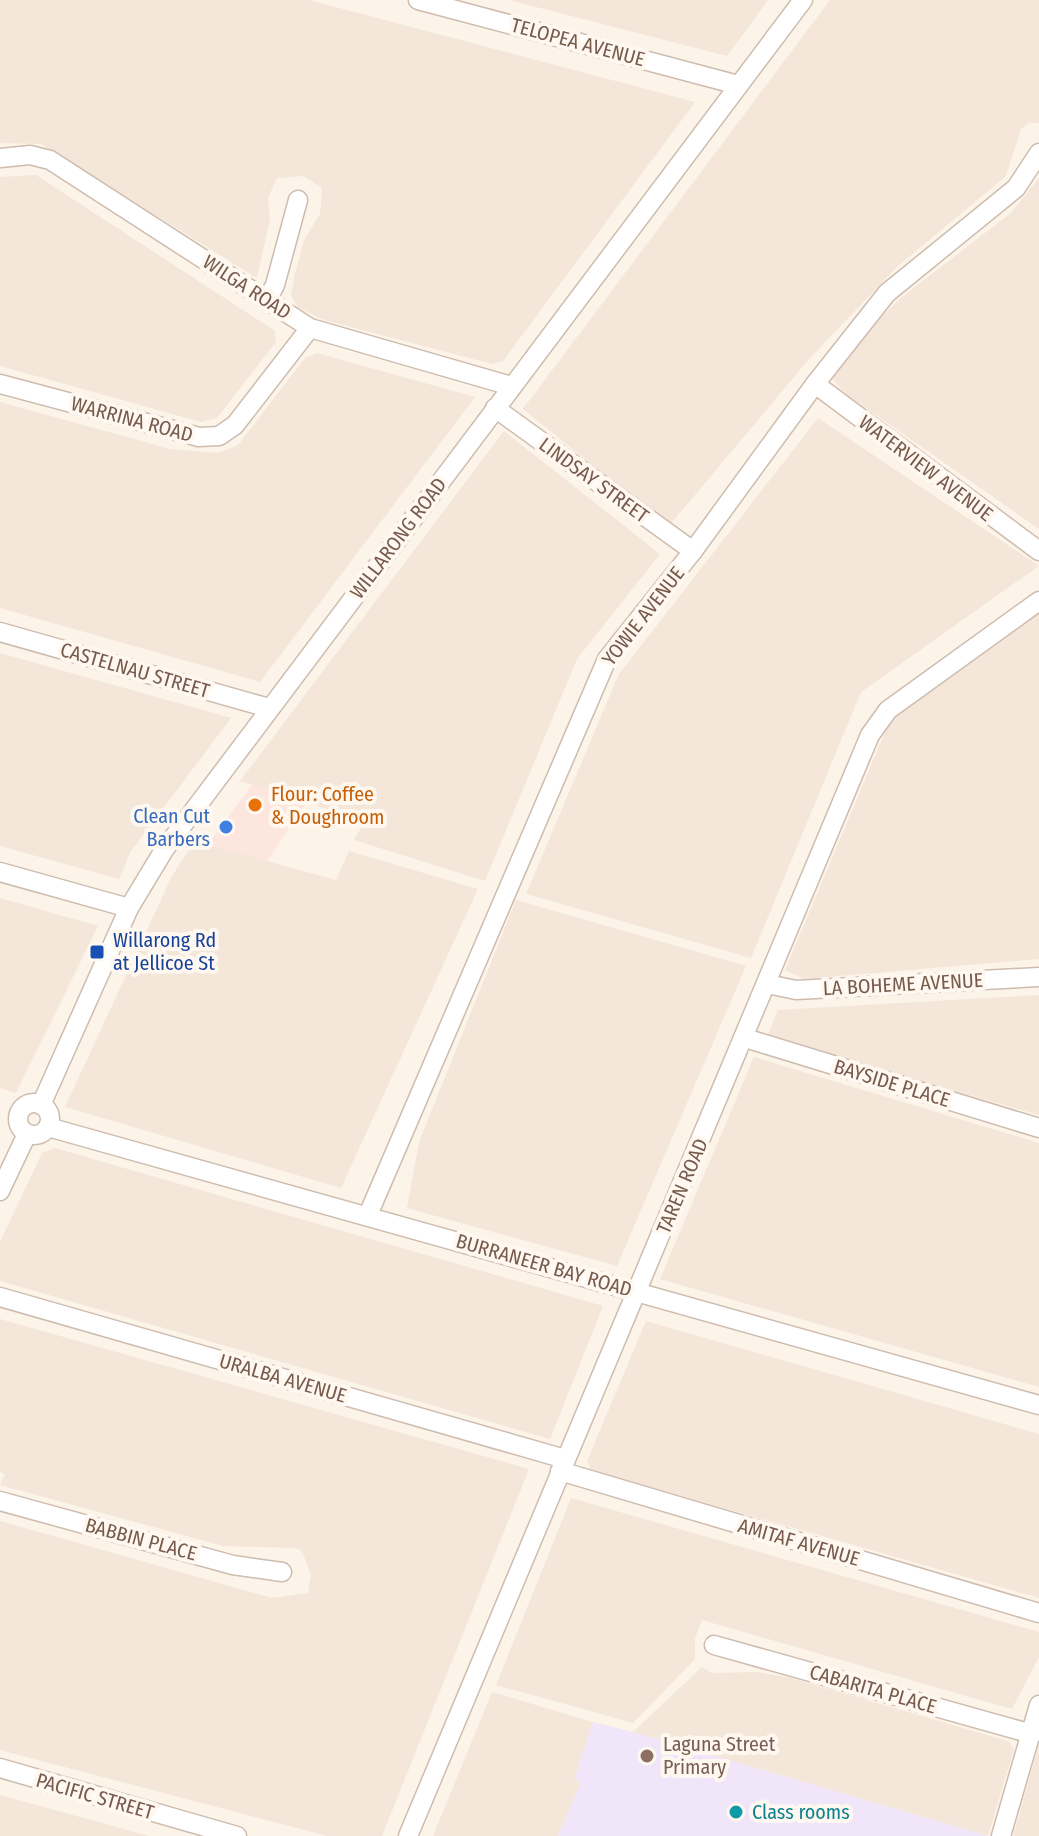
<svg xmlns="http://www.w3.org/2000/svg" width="1039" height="1836" viewBox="0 0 1039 1836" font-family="'Fira Sans Condensed',sans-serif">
	<rect width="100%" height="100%" fill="#fcf4e9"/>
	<g fill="#f4e6d8">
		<polygon points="0,0 309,0 695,102 503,361 492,364 324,320 297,307 291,295 294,278 304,240 320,214 322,188 303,176 277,178 268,198 270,219 257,278 41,144 0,143"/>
		<polygon points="509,0 768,0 727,56"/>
		<polygon points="830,0 1039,0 1039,123 1029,123 1021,129 1006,176 898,266 810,358 668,527 523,409"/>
		<polygon points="36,175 275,331 276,342 217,418 201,422 0,366 0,177"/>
		<polygon points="1039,178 1039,529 846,394 825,371 902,297 1011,213"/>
		<polygon points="317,353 475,397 260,682 0,608 0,402 170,449 219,453 238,445 305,358"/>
		<polygon points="818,418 1039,566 861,692 751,958 526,894 619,674"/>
		<polygon points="504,431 660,554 577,659 485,881 354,840 365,821 240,781"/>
		<polygon points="1039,607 1039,959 804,979 785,970 893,713"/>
		<polygon points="0,653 231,718 131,851 119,879 0,846"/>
		<polygon points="195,841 336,880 349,851 478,889 341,1188 65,1107 172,876"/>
		<polygon points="0,898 98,926 16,1093 0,1088"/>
		<polygon points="516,900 746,966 617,1266 407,1208 419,1142"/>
		<polygon points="1039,995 1039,1115 767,1037 778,1010"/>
		<polygon points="754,1057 1039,1143 1039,1387 660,1279"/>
		<polygon points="55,1148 603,1306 550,1439 0,1281 0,1242 42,1153"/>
		<polygon points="0,1319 529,1469 382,1836 327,1836 0,1750 0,1521 272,1598 308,1593 311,1575 302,1551 294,1548 223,1546 0,1485 5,1474 0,1472"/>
		<polygon points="646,1321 1039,1434 1039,1598 591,1470 587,1461"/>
		<polygon points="571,1498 1039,1632 1039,1657 1012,1709 702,1620 695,1638 695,1659 633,1723 496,1685"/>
		<polygon points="702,1667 712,1673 756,1672 791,1678 1008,1741 1014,1749 988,1836 633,1732"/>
		<polygon points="492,1692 593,1722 574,1779 581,1782 558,1836 433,1836"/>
		<polygon points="1039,1745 1039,1836 1013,1836"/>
		<polygon points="0,1795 149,1836 0,1836"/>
	</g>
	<polygon fill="#fce6de" points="252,785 307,802 267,861 207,845"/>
	<polygon fill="#f1e6f9" points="593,1722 633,1732 988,1836 558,1836 581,1782 574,1779"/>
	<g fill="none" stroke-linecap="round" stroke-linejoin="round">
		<g stroke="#cebcaf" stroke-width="21">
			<g id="minor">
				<polyline points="418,0 738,85"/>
				<polyline points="0,158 30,155 50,160 310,328 511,386"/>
				<polyline points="267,300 275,285 298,200"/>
				<polyline points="0,384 199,437 219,436 235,425 310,328"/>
				<polyline points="815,384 1039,551"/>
				<polyline points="495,408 693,551"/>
				<polyline points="0,632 269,708"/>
				<polyline points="0,872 129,908"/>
				<polyline points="767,984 796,990 1039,977"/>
				<polyline points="745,1038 1039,1128"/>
				<circle cx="34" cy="1119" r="16"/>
				<polyline points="41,1105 129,908 164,850 803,0"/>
				<polyline points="48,1127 1039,1405"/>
				<polyline points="0,1191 27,1134"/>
				<polyline points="368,1215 607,659 693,551 815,384 887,293 1016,188 1039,153"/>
				<polyline points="0,1297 565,1459"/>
				<polyline points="560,1471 1039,1613"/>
				<polyline points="0,1501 233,1565 282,1572"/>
				<polyline points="714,1645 1032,1734"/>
				<polyline points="0,1768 237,1836"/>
				<polyline points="408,1836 870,735 888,710 1039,601"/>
				<polyline points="1001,1836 1039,1705"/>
			</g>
		</g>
		<use href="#minor" stroke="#fff" stroke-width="18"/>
	</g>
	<circle fill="#e8710a" stroke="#fff8f0" stroke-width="3" cx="255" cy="805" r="8"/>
	<circle fill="#3f7fe0" stroke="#fff8f0" stroke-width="3" cx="226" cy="827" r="8"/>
	<rect fill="#1a4fb4" stroke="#fff8f0" stroke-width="3" x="89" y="944" width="16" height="16" rx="4"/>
	<circle fill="#8d6e63" stroke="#fff8f0" stroke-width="3" cx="647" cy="1756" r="8"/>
	<circle fill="#0f9aa8" stroke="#fff8f0" stroke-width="3" cx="736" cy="1812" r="8"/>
	<g text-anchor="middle" stroke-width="8" stroke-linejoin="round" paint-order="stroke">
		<g font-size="20" fill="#775b4d" stroke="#fff8f0">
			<text transform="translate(578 42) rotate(15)" y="7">TELOPEA AVENUE</text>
			<text transform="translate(247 287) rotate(33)" y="7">WILGA ROAD</text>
			<text transform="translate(132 419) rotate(15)" y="7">WARRINA ROAD</text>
			<text transform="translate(926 468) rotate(37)" y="7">WATERVIEW AVENUE</text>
			<text transform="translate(594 480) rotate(36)" y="7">LINDSAY STREET</text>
			<text transform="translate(398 538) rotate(-53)" y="7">WILLARONG ROAD</text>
			<text transform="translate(643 616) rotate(-52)" y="7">YOWIE AVENUE</text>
			<text transform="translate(135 670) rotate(16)" y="7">CASTELNAU STREET</text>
			<text transform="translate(903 984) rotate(-3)" y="7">LA BOHEME AVENUE</text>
			<text transform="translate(892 1083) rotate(17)" y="7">BAYSIDE PLACE</text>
			<text transform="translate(682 1186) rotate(-67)" y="7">TAREN ROAD</text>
			<text transform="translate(544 1265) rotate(16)" y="7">BURRANEER BAY ROAD</text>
			<text transform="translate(283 1378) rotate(16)" y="7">URALBA AVENUE</text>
			<text transform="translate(141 1539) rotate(15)" y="7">BABBIN PLACE</text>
			<text transform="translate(799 1542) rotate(16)" y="7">AMITAF AVENUE</text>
			<text transform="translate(873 1689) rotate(16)" y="7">CABARITA PLACE</text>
			<text transform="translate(95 1796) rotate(16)" y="7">PACIFIC STREET</text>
		</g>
		<g font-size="20" fill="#c56008" stroke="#fff8f0" text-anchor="start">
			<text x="271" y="801">Flour: Coffee<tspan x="271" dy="23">&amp; Doughroom</tspan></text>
		</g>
		<g font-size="20" fill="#366cbe" stroke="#fff8f0" text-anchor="end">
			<text x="210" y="823">Clean Cut<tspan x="210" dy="23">Barbers</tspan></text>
		</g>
		<g font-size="20" fill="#164399" stroke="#fff8f0" text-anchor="start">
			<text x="113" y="947">Willarong Rd<tspan x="113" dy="23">at Jellicoe St</tspan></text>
		</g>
		<g font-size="20" fill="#785e54" stroke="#fff8f0" text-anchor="start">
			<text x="663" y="1751">Laguna Street<tspan x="663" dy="23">Primary</tspan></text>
		</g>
		<g font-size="20" fill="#0d838f" stroke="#fff8f0" text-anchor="start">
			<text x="752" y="1819">Class rooms</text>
		</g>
	</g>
</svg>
